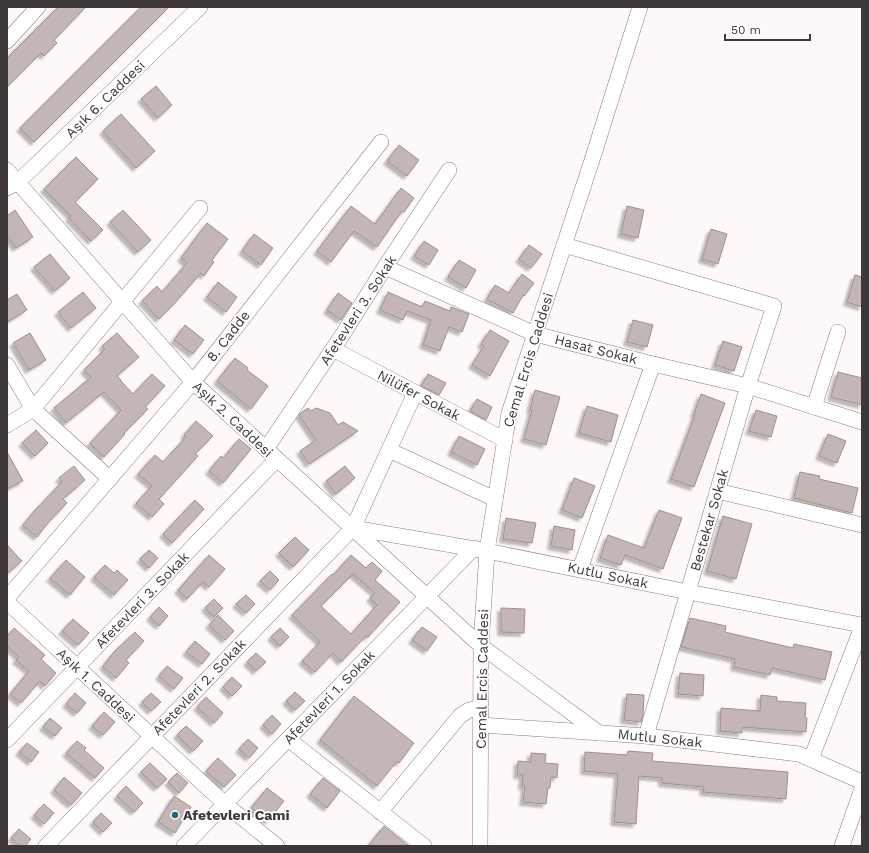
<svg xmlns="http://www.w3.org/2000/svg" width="869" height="853" viewBox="0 0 869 853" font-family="'Work Sans',sans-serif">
	<defs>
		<filter id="shadow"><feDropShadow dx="-3.5" dy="3.5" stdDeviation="1" flood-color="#0004"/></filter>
	</defs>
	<rect width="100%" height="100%" fill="#fff8f8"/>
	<g fill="#c5b6b6" stroke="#9f9090" fill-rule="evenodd" filter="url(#shadow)">
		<polygon points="58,7 86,7 54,40 57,43 44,56 41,53 7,87 7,58"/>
		<polygon points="141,7 169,7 34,142 20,128"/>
		<polygon points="156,86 172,105 158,118 141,99"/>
		<polygon points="121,114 155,151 136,168 103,131"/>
		<polygon points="399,145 419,160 407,176 387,161"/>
		<polygon points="76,157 98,179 75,202 103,230 91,241 69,218 71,216 44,189"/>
		<polygon points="401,188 414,198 404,212 402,211 377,247 354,231 331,262 317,251 351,206 375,224"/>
		<polygon points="627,206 644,210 638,238 621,234"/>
		<polygon points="15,210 33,237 16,248 7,235 7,216"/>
		<polygon points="123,210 151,240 138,252 110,222"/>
		<polygon points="207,223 228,239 212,260 214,262 204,276 201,273 174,304 159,319 142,301 157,286 162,292 187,263 181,258"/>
		<polygon points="711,229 727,234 718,264 702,259"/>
		<polygon points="254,234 273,248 261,265 242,251"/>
		<polygon points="424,241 438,250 429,265 414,256"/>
		<polygon points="529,245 542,254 531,268 519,259"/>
		<polygon points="50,254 70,278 55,291 34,267"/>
		<polygon points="459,260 476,270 466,288 448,277"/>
		<polygon points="522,274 534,283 524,296 523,295 513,313 487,299 495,285 509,293"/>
		<polygon points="855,275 862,277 862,307 847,302"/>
		<polygon points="218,282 237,297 226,312 207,297"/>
		<polygon points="83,292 96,308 71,328 58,312"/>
		<polygon points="388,292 422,307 425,301 450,311 451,307 469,314 462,332 449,327 440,351 423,345 431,320 407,311 403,320 380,310"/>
		<polygon points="338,293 352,303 341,320 327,310"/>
		<polygon points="17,294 27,310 7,322 7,300"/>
		<polygon points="633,320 653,325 647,347 627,342"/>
		<polygon points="185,325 204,340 193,354 174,340"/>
		<polygon points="490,330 509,341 490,376 472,365 484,346 481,344"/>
		<polygon points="30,333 46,360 29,370 13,343"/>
		<polygon points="117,333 139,357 117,376 121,380 120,380 133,394 152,374 165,386 145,407 148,409 124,433 125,434 104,457 90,443 121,410 104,392 66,423 54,408 91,377 84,370 105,349 102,346"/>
		<polygon points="723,341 742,347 734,371 715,365"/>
		<polygon points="235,358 248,368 247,370 268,386 251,409 217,381"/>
		<polygon points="838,372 862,378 862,405 831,397"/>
		<polygon points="428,374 446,383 439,395 421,386"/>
		<polygon points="535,390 560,397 546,445 524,439 532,410 530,410"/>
		<polygon points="701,394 725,403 694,487 671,479 695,415 694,414"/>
		<polygon points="477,399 492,407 486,420 470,411"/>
		<polygon points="587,406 618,415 611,442 579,433"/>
		<polygon points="308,408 311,411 316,408 330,413 338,425 343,422 358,431 309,464 300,451 316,440 299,415 302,412"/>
		<polygon points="756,410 777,416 771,437 749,431"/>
		<polygon points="196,421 213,436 195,454 198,456 159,499 164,504 152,517 136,503 152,486 138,474 155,455 163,462 186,437 184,435"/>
		<polygon points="36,430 48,443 35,456 22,443"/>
		<polygon points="828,434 846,441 837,463 819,456"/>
		<polygon points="459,436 485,449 477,465 451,452"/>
		<polygon points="239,439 251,449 223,483 209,471 221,456 223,458"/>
		<polygon points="7,452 23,481 7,489"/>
		<polygon points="74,466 85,480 63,499 67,503 48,523 37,537 23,525 36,509 62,482 59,478"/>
		<polygon points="345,466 355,478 336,494 326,481"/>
		<polygon points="800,472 820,476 819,479 858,488 852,513 794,498"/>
		<polygon points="574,478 595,486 582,518 562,510"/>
		<polygon points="195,500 204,509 172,543 163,534"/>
		<polygon points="659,510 682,518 663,569 625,555 621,565 600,558 608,535 644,548"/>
		<polygon points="723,516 752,524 736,579 707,571"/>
		<polygon points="506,518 536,523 532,543 503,539"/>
		<polygon points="554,526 575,530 572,550 551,546"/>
		<polygon points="295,537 309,550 293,567 279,553"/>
		<polygon points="7,545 22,561 7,574"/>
		<polygon points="149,550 158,558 149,568 140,559"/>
		<polygon points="209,555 225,569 209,587 203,582 187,599 178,590"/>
		<path d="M351,555L366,568L372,562L382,571L375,580L400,602L368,637L366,636L341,662L333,653L315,672L302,661L320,642L292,615L332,574L333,575ZM353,574L375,593L370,598L377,605L351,634L321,606Z"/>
		<polygon points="66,560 85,577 70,595 50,578"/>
		<polygon points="105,565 114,573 117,570 128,580 114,595 94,577"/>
		<polygon points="270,571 279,580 270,590 260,581"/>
		<polygon points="246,595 255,604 246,613 236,604"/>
		<polygon points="214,599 223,608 214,617 205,608"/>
		<polygon points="159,607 168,616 159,626 150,617"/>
		<polygon points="501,608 525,609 524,633 501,632"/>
		<polygon points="218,615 234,631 225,640 209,625"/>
		<polygon points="690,618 726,626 725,632 793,648 794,644 832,652 825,680 772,668 770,675 734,667 735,659 681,647"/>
		<polygon points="73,619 89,633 78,645 62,631"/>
		<polygon points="422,627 437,637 427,651 412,640"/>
		<polygon points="14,628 45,655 41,659 56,673 45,686 40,681 21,703 10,694 29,671 16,660 19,657 7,646 7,636"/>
		<polygon points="280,628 289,637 280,646 271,637"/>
		<polygon points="135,632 144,641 126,660 129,663 116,678 103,666 115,651"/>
		<polygon points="195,641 210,654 202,664 186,652"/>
		<polygon points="256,653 266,662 256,671 247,662"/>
		<polygon points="167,666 183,678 174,689 159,676"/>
		<polygon points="680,673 704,675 703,696 678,694"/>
		<polygon points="232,677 242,686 232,696 223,687"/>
		<polygon points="295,692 305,701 295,710 286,701"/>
		<polygon points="75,693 86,703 77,713 66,704"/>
		<polygon points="151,693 161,702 151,711 142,702"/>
		<polygon points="627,694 644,695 643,715 641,722 624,720"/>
		<polygon points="761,695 777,697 777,701 806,703 805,718 807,718 806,732 742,727 742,733 720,731 721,708 760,711"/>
		<polygon points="354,696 414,743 399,763 397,761 377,786 320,740"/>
		<polygon points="206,697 223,713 214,723 197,707"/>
		<polygon points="104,712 115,722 103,735 92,726"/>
		<polygon points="272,715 281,724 272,734 263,725"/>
		<polygon points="50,718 62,728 55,736 43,727"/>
		<polygon points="186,726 203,741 193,751 177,735"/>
		<polygon points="248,739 258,748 249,758 239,749"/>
		<polygon points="77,741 86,748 84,750 104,768 95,778 66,753"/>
		<polygon points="27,743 39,752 31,762 19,752"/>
		<polygon points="628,751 653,753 652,761 788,772 786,799 703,792 704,787 662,783 662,778 639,776 636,824 614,822 618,774 584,771 585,752 627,755"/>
		<polygon points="531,753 546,754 545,763 558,764 557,778 551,777 550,788 548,788 546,804 523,802 525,786 522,786 523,775 517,775 518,761 531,762"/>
		<polygon points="218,758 236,775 224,787 206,771"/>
		<polygon points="150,763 167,779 157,788 141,772"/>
		<polygon points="177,773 188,783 179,793 168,782"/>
		<polygon points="64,777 82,793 71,805 54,790"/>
		<polygon points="323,778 340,791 327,808 310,794"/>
		<polygon points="126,786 143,803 134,812 117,796"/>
		<polygon points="267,788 284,801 268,821 251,808"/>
		<polygon points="174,796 191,807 175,833 158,822"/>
		<polygon points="44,804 54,813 44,824 34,815"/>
		<polygon points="101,813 112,823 103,832 93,822"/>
		<polygon points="384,826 409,846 368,846"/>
		<polygon points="19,829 31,839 25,846 20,846 11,838"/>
	</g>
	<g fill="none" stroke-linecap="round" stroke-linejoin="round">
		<g stroke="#8c7d7e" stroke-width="16">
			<g id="minor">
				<polyline points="7,41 38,7"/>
				<polyline points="7,170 193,382 481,646 599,733"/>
				<polyline points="7,188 17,183 200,7"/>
				<polyline points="564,245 774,306 748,386 646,736"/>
				<polyline points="385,267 535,334 653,364 748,386 862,422"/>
				<polyline points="333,349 505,440"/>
				<polyline points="7,365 33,409 110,479"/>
				<polyline points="814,407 838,332"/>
				<polyline points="7,425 33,409 200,208"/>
				<polyline points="266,449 341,337 385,267 449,170"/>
				<polyline points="389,450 495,499"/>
				<polyline points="717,491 862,525"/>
				<polyline points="353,528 487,551 688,592 862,625"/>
				<polyline points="580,569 653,364"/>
				<polyline points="7,598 193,382 381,142"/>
				<polyline points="7,602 225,804 277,846"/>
				<polyline points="481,725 646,736 799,754 862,782"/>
				<polyline points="288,739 424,846"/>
				<polyline points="7,740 277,459"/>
				<polyline points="811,759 862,627"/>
				<polyline points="380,812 460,716 469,710 481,708"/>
				<polyline points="46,846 353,528 415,393"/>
				<polyline points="184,846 474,548"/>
				<polyline points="480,846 481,646 487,551 509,413 593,157 640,7"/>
				<polyline points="842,846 862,789"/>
			</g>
		</g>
		<use href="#minor" stroke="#fff" stroke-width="15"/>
	</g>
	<circle fill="#27677b" stroke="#fff" stroke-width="1.5" cx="175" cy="815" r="4"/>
	<g text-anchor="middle" stroke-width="3.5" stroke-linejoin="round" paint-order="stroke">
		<g font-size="14" fill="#3f3839" stroke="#fff">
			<text transform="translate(105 99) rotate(-44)" y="5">Aşık 6. Caddesi</text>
			<text transform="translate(358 310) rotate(-57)" y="5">Afetevleri 3. Sokak</text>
			<text transform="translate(228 336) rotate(-52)" y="5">8. Cadde</text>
			<text transform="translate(596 349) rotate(14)" y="5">Hasat Sokak</text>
			<text transform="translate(528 360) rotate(-73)" y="5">Cemal Ercis Caddesi</text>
			<text transform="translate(419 395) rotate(28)" y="5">Nilüfer Sokak</text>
			<text transform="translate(233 419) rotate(43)" y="5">Aşık 2. Caddesi</text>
			<text transform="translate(709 520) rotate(-74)" y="5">Bestekar Sokak</text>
			<text transform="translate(608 575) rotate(12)" y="5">Kutlu Sokak</text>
			<text transform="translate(142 600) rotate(-46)" y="5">Afetevleri 3. Sokak</text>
			<text transform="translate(482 679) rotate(-89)" y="5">Cemal Ercis Caddesi</text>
			<text transform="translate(96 685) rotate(43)" y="5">Aşık 1. Caddesi</text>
			<text transform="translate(199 687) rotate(-46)" y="5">Afetevleri 2. Sokak</text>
			<text transform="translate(329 697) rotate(-46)" y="5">Afetevleri 1. Sokak</text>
			<text transform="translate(660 738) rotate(6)" y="5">Mutlu Sokak</text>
		</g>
		<g font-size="14" font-weight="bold" fill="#3f3839" stroke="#fff" text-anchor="start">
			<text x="183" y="820">Afetevleri Cami</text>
		</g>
	</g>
	<rect width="869" height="853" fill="none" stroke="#3f3839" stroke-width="16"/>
	<path d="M725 34v6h85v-6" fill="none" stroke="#3f3839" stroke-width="2"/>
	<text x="731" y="34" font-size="12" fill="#3f3839" stroke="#ffffff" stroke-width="3" paint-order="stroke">50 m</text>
</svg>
